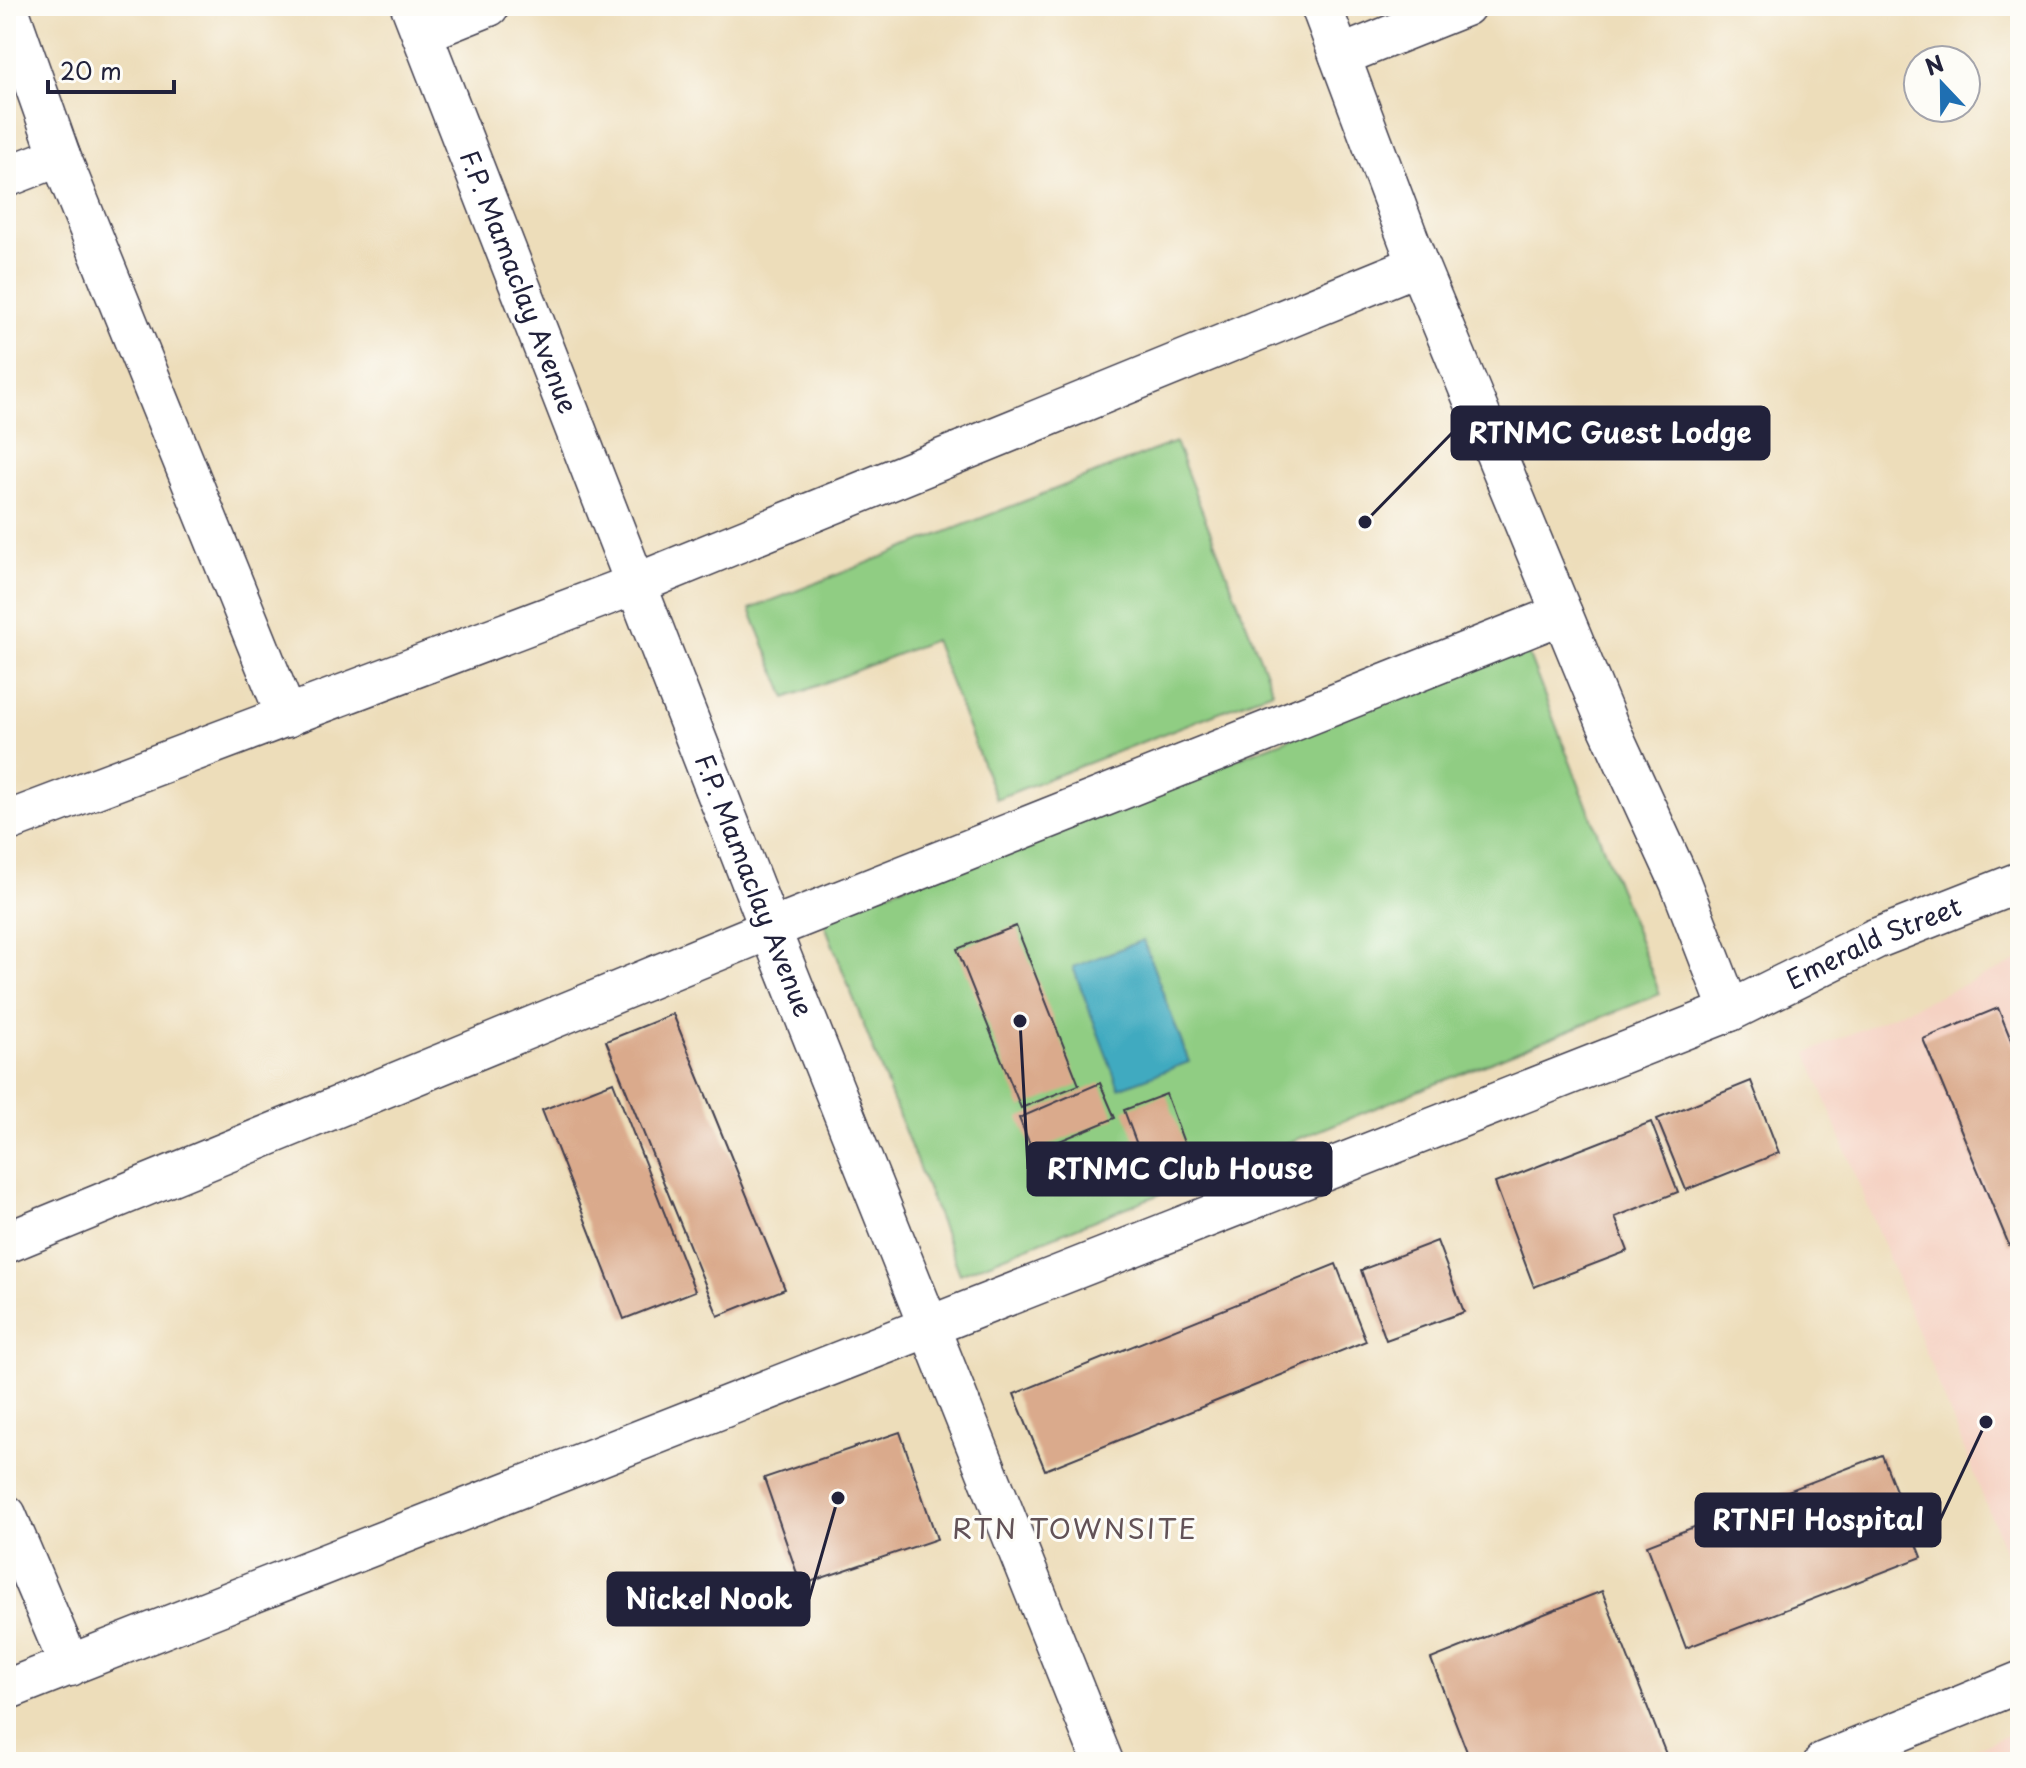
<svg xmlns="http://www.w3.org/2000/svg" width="2026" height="1768" viewBox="0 0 2026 1768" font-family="'Playpen Sans',sans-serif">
	<rect width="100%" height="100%" fill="#fdfcf7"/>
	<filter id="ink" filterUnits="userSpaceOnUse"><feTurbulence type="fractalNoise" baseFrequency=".0125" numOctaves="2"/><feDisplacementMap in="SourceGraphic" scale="16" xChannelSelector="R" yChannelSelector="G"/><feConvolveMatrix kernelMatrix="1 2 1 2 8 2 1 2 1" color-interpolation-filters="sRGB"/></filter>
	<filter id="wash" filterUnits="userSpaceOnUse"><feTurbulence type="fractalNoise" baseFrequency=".006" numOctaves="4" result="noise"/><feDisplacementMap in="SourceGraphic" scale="32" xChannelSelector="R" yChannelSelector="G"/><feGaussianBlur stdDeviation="1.8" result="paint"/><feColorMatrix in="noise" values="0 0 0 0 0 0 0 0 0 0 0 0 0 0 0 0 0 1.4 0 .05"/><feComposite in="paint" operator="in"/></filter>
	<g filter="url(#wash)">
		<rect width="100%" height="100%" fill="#edddba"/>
		<g fill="#f5d2c3">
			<polygon points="2020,960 2020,1590 1807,1053"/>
			<polygon points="2020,1730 2020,1762 1941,1762"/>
		</g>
		<g fill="#90cd83" stroke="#59785f" stroke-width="2">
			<polygon points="1175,442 1273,691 996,799 934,640 786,698 750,609"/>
			<polygon points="1526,648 1660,994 960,1274 822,917"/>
		</g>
		<polygon fill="#41aac0" stroke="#32667e" stroke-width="2" points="1143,940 1189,1062 1119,1088 1073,967"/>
		<g id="blocks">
			<g fill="#daaa8c">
				<polygon points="1016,926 1079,1085 1021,1108 957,949"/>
				<polygon points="1998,1008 2020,1062 2020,1241 2009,1245 1923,1039"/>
				<polygon points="673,1014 785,1289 718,1316 606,1041"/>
				<polygon points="1751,1081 1779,1153 1686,1190 1657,1119"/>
				<polygon points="613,1082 695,1291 624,1319 542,1110"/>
				<polygon points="1100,1083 1115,1118 1033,1152 1019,1118"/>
				<polygon points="1166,1094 1187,1151 1145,1166 1124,1110"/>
				<polygon points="1651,1122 1678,1192 1615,1217 1628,1251 1534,1287 1495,1183"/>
				<polygon points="1437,1241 1464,1312 1386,1340 1361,1270"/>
				<polygon points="1336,1264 1366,1341 1045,1470 1014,1394"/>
				<polygon points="900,1432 937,1539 801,1585 764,1478"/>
				<polygon points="1882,1455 1922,1557 1686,1648 1647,1545"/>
				<polygon points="1602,1591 1669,1762 1471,1762 1431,1659"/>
			</g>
		</g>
	</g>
	<g filter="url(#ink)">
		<use href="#blocks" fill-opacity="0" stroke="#403e4e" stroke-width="2"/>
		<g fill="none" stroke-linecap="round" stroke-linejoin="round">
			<g stroke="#403e4e" stroke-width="43">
				<g id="street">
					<polyline points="7,6 60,156 287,717"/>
					<path id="s1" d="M411,6L770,929L1103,1762"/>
					<polyline points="1321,6 1418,265 1607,723 1680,882 1730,1011"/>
					<polyline points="422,33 489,6"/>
					<polyline points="1340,56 1465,6"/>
					<polyline points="6,177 60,156"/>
					<polyline points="6,822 636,584 1418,265"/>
					<polyline points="6,1243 770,929 1562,614"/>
					<polyline points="6,1515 70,1666"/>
					<path id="s2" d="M6,1690L1730,1011L1875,939L2020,882"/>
					<polyline points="1824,1762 2020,1682"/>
				</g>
			</g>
			<use href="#street" stroke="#fff" stroke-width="40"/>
		</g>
	</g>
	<g text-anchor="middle" stroke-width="6" stroke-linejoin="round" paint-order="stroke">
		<g font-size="26" fill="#22223b" stroke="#fdfcf7">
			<text dy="9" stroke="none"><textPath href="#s1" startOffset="296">F.P. Mamaclay Avenue</textPath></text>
			<text dy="9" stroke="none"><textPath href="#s1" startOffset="944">F.P. Mamaclay Avenue</textPath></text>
			<text dy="9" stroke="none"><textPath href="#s2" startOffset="2012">Emerald Street</textPath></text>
		</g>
		<g font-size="28" letter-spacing="2" fill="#625257" stroke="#fdfcf7">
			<text x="1075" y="1539">RTN TOWNSITE</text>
		</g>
	</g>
	<path fill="none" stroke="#22223b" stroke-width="3" d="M1365 522L1452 433M1020 1021L1028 1169M1986 1422L1940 1520M838 1498L809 1599"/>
	<g fill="#22223b" stroke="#fdfcf7" stroke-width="3">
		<circle cx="1365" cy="522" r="8"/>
		<circle cx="1020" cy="1021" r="8"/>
		<circle cx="1986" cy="1422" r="8"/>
		<circle cx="838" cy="1498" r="8"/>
	</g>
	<g fill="#22223b" stroke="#22223b" stroke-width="3">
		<rect x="1452" y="407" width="317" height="52" rx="8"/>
		<rect x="1028" y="1143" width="303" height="52" rx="8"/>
		<rect x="1696" y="1494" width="244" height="52" rx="8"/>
		<rect x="608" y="1573" width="201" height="52" rx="8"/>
	</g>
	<g font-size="28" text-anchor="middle" font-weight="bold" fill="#fff">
		<text x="1610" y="443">RTNMC Guest Lodge</text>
		<text x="1180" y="1179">RTNMC Club House</text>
		<text x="1818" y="1530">RTNFI Hospital</text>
		<text x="709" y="1609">Nickel Nook</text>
	</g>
	<rect width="2026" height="1768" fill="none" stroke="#fdfcf7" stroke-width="32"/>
	<g transform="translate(1942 84) rotate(338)"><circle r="38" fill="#fdfcf7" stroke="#a5a5ac" stroke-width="2"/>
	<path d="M0-6L14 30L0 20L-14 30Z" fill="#1f6fb2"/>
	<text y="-12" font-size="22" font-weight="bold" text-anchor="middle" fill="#22223b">N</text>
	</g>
	<path d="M48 80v12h126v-12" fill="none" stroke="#22223b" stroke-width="4"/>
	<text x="60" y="80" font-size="24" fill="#22223b" stroke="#fdfcf7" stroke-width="6" paint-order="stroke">20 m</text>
</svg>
